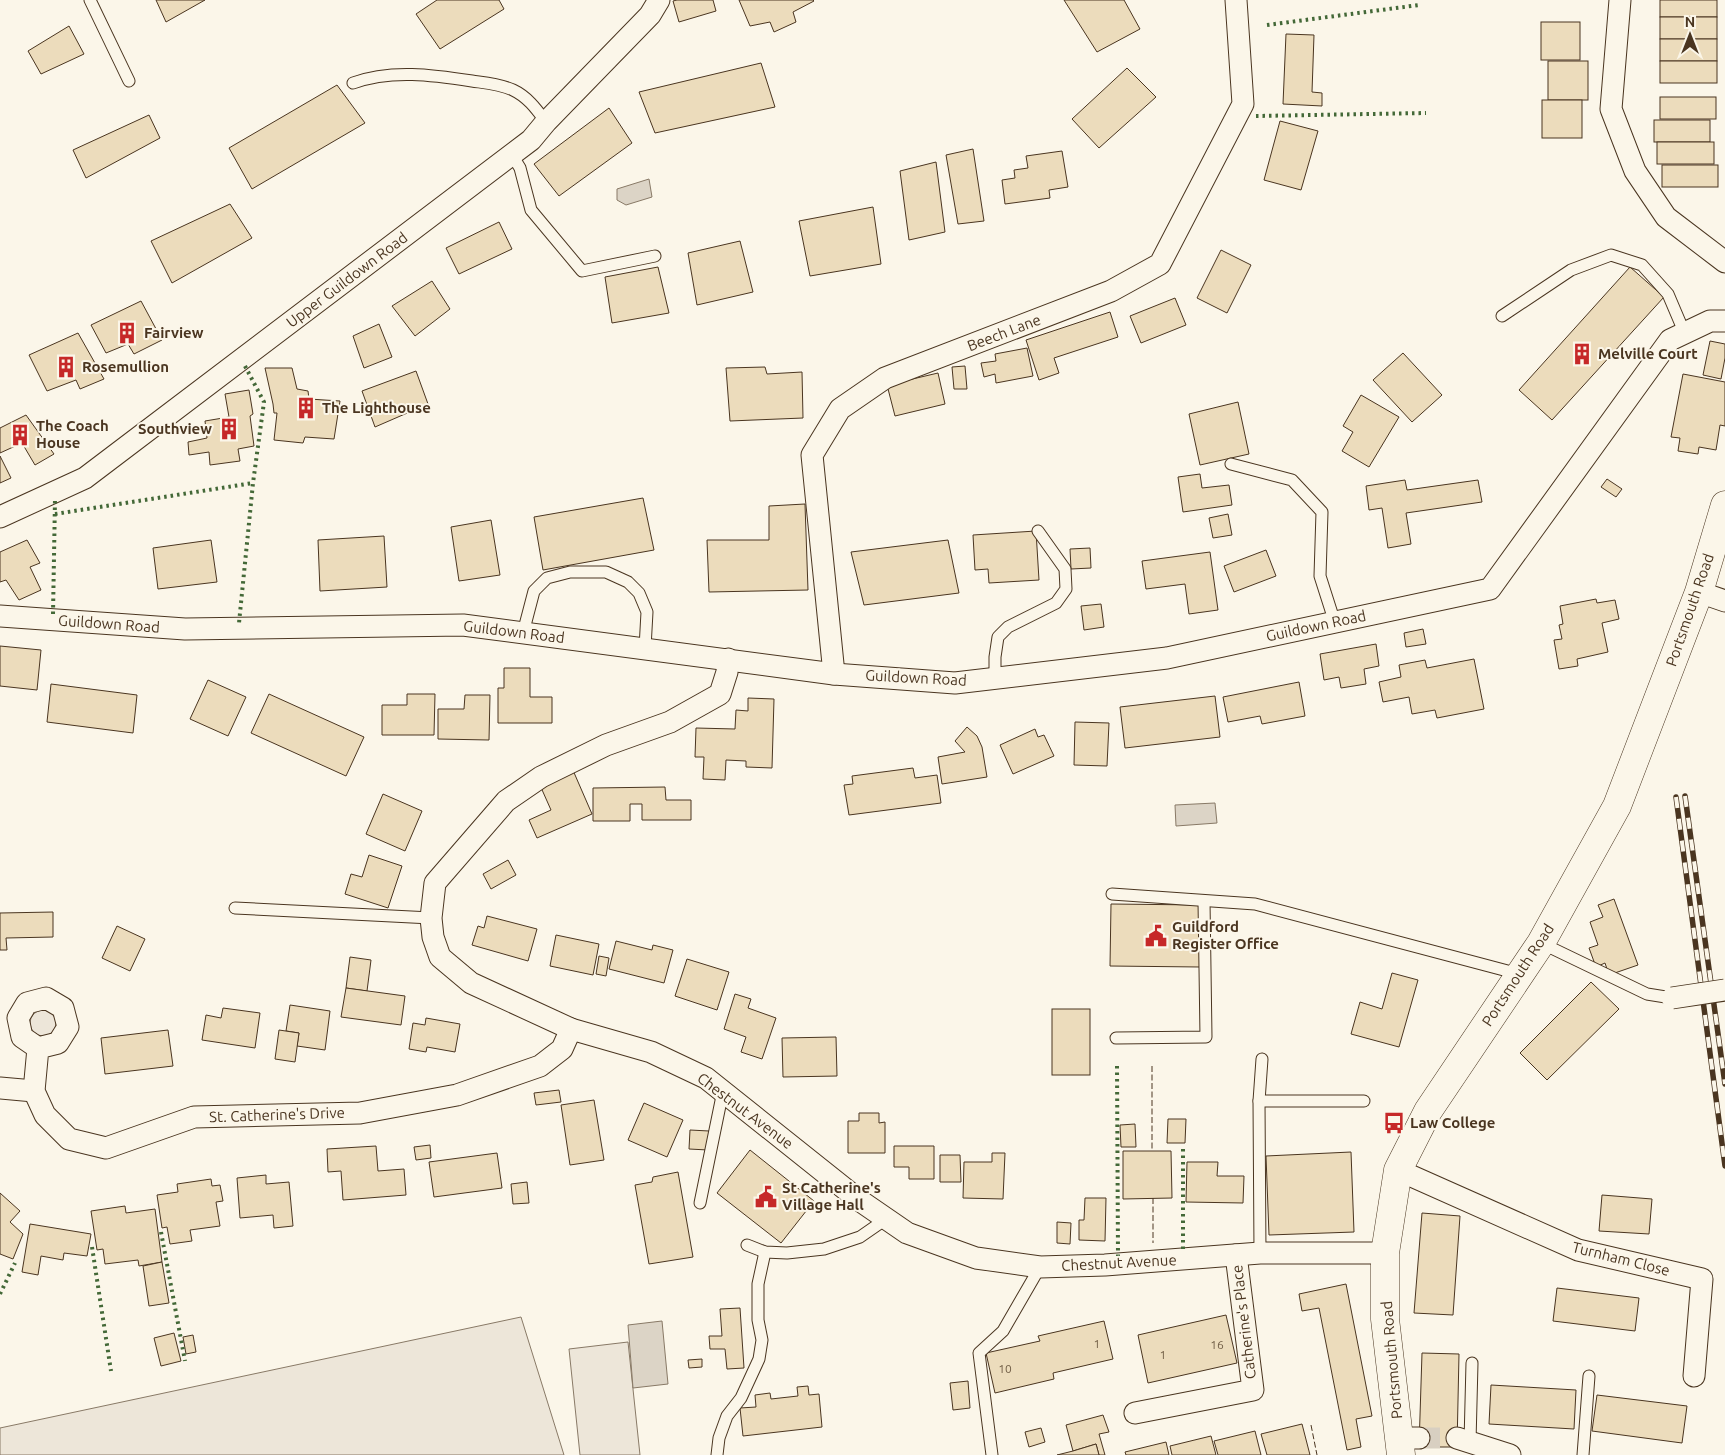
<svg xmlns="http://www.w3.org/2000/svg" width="1725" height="1455" viewBox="0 0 1725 1455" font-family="Ubuntu,sans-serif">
	<rect width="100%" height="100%" fill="#fbf6e9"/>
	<g fill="#ede6d9" stroke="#887966">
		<circle cx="43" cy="1023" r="13"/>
		<polygon points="521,1317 564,1455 0,1455 0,1428"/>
		<polygon points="628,1342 640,1455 580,1455 569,1349"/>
	</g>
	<g fill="#dcd4c6" stroke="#887966">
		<polygon points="649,179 652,197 626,205 617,200 617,189"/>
		<polygon points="1215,803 1217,823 1176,826 1175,805"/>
		<polygon points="662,1321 668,1384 633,1388 628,1325"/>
	</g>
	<g fill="#ecdcbc" stroke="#4a3520">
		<polygon points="156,0 205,0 166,22"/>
		<polygon points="437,0 499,0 504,9 440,49 416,14"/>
		<polygon points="677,0 713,0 716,11 679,22 673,1"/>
		<polygon points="739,0 813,0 814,1 793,12 796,22 774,32 770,22 750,26"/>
		<polygon points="1064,0 1124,0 1140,29 1097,52"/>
		<rect x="1660" y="0" width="57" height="17"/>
		<rect x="1660" y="17" width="57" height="22"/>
		<rect x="1541" y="22" width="39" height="38"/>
		<polygon points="69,26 84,54 41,74 28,51"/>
		<polygon points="1286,34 1314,35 1312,92 1322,93 1322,106 1283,104"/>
		<rect x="1660" y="39" width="57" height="22"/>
		<rect x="1548" y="61" width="40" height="39"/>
		<rect x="1660" y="61" width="57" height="22"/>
		<polygon points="761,63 775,107 655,133 639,92"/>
		<polygon points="1127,68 1156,97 1099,148 1072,119"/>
		<polygon points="337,85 365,123 252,189 229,148"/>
		<rect x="1660" y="97" width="56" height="22"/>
		<rect x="1542" y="100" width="40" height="38"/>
		<polygon points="609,108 632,143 559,196 534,164"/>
		<polygon points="149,115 160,138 86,178 73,150"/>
		<rect x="1654" y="120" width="56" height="22"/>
		<polygon points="1280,121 1318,131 1301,190 1264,180"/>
		<rect x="1657" y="142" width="57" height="22"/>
		<polygon points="973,149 984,221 958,224 946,155"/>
		<polygon points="1062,151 1068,187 1049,190 1050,198 1005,204 1002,180 1015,178 1014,170 1028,168 1026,156"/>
		<polygon points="936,162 945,232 909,240 900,171"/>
		<rect x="1662" y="165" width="56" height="22"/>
		<polygon points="230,204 252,238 172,283 151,241"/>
		<polygon points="873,207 881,264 810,276 799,221"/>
		<polygon points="499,222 512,249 459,274 446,248"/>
		<polygon points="740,241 753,292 697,305 688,253"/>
		<polygon points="1221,250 1251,265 1227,313 1197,298"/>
		<polygon points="658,267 669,313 612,323 605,277"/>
		<polygon points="1630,267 1664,297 1552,420 1519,390"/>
		<polygon points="432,281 450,309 415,336 392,306"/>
		<polygon points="1175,298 1186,325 1141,343 1130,316"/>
		<polygon points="141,301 162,340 134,354 128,344 106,353 91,325"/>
		<polygon points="1110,312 1118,337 1054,358 1059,373 1039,380 1026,340"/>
		<polygon points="379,324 392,357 364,368 353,336"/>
		<polygon points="78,333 104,379 80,389 76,380 47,391 29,355"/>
		<polygon points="1710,341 1725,344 1725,358 1721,379 1703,375"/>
		<polygon points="1027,348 1033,376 996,383 995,374 984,377 981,363 996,361 995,354"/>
		<polygon points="1403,353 1442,395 1412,422 1373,380"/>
		<polygon points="965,366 967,389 954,389 952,367"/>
		<polygon points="765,367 767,374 802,372 803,418 730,421 726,368"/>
		<polygon points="265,368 292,368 297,389 308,391 309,399 340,401 334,439 305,437 303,443 274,440 277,413 274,413 273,404"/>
		<polygon points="416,371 428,404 375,427 362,391"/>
		<polygon points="938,373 945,404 895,416 887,385"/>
		<polygon points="1683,374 1725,382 1725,426 1720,425 1716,450 1699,447 1698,454 1678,451 1680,438 1671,437"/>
		<polygon points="249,390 253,414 250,416 254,446 238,449 240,461 210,465 209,452 189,455 188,442 207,438 205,421 229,417 225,394"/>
		<polygon points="1361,395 1399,417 1369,467 1342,451 1353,432 1343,426"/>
		<polygon points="1238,402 1249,454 1200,465 1189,414"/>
		<polygon points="26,415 54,454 35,465 22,443 0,453 0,428"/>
		<polygon points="0,456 11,478 0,483"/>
		<polygon points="1200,474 1202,488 1229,485 1232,505 1183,512 1178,477"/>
		<polygon points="1607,479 1622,489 1616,497 1601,487"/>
		<polygon points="1405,480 1407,490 1478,480 1482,502 1406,513 1411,544 1388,548 1382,508 1369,510 1366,486"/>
		<polygon points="643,498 654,550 543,570 534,517"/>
		<polygon points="805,504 808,590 709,592 707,540 769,540 769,506"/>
		<polygon points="1228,514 1232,535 1213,538 1209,518"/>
		<polygon points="491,520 500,575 459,581 451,527"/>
		<polygon points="1036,531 1039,580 989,583 988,569 975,570 973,535"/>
		<polygon points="384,536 387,587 320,591 318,540"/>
		<polygon points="27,540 40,563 30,567 41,590 19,600 6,580 0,582 0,552"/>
		<polygon points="211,540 217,582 158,589 153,548"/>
		<polygon points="948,540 959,593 864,605 851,552"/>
		<polygon points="1090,548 1091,568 1071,569 1070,549"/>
		<polygon points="1266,550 1276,576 1234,592 1224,566"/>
		<polygon points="1210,552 1218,610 1189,614 1185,584 1146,589 1142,561"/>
		<polygon points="1596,599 1597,603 1615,600 1619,619 1602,623 1608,652 1577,659 1578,666 1559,669 1554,640 1562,639 1559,625 1563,624 1560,606"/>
		<polygon points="1101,604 1104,627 1084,630 1081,606"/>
		<polygon points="1423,629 1426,644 1406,647 1404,633"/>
		<polygon points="1376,644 1379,666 1364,669 1366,684 1341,688 1339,677 1324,680 1320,654"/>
		<polygon points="0,646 41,650 37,690 0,686"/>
		<polygon points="1474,659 1484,709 1437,718 1435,710 1412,714 1409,697 1383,702 1379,682 1401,677 1399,665 1425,660 1427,668"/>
		<polygon points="504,668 530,668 530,697 552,697 552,723 498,723 498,688 504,688"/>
		<polygon points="208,680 246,697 228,736 190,719"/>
		<polygon points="1299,682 1305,716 1262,724 1260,716 1228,722 1223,697"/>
		<polygon points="51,684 137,695 133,733 47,722"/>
		<polygon points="269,694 364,737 346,776 251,733"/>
		<polygon points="407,694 435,694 434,735 382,735 382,705 407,705"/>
		<polygon points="465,695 490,695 489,740 438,739 438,709 464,709"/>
		<polygon points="1215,696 1220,737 1125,748 1120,707"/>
		<polygon points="748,698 774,699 772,768 746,767 746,761 726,760 725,780 703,779 704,757 695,757 696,728 735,729 736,710 748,711"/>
		<polygon points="1075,722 1109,723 1107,766 1074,765"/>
		<polygon points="967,727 977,736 982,747 987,777 942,784 938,757 965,752 955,741"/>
		<polygon points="1035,729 1038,737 1044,735 1054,756 1013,774 1000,745"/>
		<polygon points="572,768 592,814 537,838 529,820 551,810 539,783"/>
		<polygon points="913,768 915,778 937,775 941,803 849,815 844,785 853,784 852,776"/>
		<polygon points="665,787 666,800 691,800 691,820 642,820 642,804 630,804 630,821 593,821 593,788"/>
		<polygon points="383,794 422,811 405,851 366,834"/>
		<polygon points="369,855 402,866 388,908 345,894 351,874 362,877"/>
		<polygon points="508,860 516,875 491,889 483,874"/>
		<polygon points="1614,899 1638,965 1609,975 1605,963 1596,967 1589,948 1598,945 1590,922 1603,917 1598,905"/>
		<polygon points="1111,904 1201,905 1200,967 1110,966"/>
		<polygon points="53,912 53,937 6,938 7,950 0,950 0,913"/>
		<polygon points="487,916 537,929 528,961 472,945 478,926 484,928"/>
		<polygon points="117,926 145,939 130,971 102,958"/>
		<polygon points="556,935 599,944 593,975 550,966"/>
		<polygon points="616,941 652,950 653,945 673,950 664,983 609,969"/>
		<polygon points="599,956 609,958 606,976 596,974"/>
		<polygon points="350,957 371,960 367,991 346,988"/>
		<polygon points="687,959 729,972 717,1010 675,996"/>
		<polygon points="1392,973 1418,980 1399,1047 1351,1034 1360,1002 1382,1009"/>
		<polygon points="1591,982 1619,1009 1547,1080 1520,1053"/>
		<polygon points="346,988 405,996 401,1025 341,1017"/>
		<polygon points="735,994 751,999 748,1008 776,1018 762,1059 741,1052 746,1037 724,1029"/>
		<polygon points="290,1005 330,1011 325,1050 297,1046 299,1033 286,1031"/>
		<polygon points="223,1008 260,1013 255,1048 202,1040 206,1015 221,1018"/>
		<rect x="1052" y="1009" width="38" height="66"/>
		<polygon points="426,1018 460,1024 455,1052 427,1047 426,1052 409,1049 413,1023 425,1025"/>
		<polygon points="168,1030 173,1066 105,1074 101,1038"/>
		<polygon points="279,1030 299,1033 295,1062 275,1059"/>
		<polygon points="836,1037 837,1076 783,1077 782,1038"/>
		<polygon points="559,1090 561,1102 536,1105 534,1093"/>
		<polygon points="594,1100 604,1160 570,1165 561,1105"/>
		<polygon points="644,1103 683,1120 667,1157 628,1140"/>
		<polygon points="859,1113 879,1113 879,1123 885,1122 885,1153 848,1153 848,1121 859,1121"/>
		<polygon points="1168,1119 1186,1119 1185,1143 1167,1143"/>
		<polygon points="1135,1124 1136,1147 1121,1147 1120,1125"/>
		<polygon points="690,1130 709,1131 708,1150 689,1149"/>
		<polygon points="430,1145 431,1158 416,1160 414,1147"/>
		<polygon points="376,1146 378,1171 404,1169 406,1195 343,1200 341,1171 328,1172 327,1149"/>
		<polygon points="894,1146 934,1146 934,1179 909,1179 909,1167 894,1167"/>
		<polygon points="750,1150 814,1201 781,1243 717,1193"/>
		<polygon points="1123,1151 1171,1151 1172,1198 1123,1199"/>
		<polygon points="1351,1152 1354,1232 1269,1235 1266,1156"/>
		<polygon points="497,1153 502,1188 434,1197 429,1162"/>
		<polygon points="992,1153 1005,1153 1003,1199 963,1198 964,1162 992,1162"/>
		<polygon points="940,1155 960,1155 961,1182 940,1182"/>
		<polygon points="1187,1162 1218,1162 1217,1176 1244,1176 1243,1203 1186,1202"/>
		<polygon points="678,1172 693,1257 649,1264 635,1185 652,1182 653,1177"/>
		<polygon points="266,1175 266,1184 289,1182 293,1226 274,1228 273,1215 240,1218 237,1178"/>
		<polygon points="211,1179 212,1186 220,1185 223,1201 216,1202 220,1226 190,1230 192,1241 170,1244 167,1227 162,1228 157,1195 178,1192 177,1184"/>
		<polygon points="527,1182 529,1203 513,1204 511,1184"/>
		<polygon points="0,1193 20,1211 10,1222 23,1234 13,1259 0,1254"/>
		<polygon points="1602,1195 1652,1199 1649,1234 1599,1231"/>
		<polygon points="1085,1198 1106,1198 1105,1241 1079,1240 1079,1220 1084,1220"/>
		<polygon points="125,1206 126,1213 155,1209 162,1262 139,1266 138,1260 105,1264 103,1249 97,1250 91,1211"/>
		<polygon points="1422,1213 1460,1216 1453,1315 1414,1313"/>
		<polygon points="1057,1222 1071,1223 1070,1244 1057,1243"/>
		<polygon points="30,1224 91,1234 87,1256 64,1253 63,1260 41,1256 38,1275 22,1272"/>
		<polygon points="162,1262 169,1303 149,1306 143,1266"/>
		<polygon points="1346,1284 1372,1416 1356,1419 1361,1447 1347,1450 1319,1308 1302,1311 1299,1294"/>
		<polygon points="1557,1288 1639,1298 1635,1331 1553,1321"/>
		<polygon points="740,1308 744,1368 727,1369 725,1349 710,1349 709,1336 722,1336 720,1309"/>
		<polygon points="1226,1315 1237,1363 1148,1383 1138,1335"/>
		<polygon points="1104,1321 1113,1359 1053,1373 1054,1379 995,1393 986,1353 1040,1341 1038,1336"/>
		<polygon points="174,1333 181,1361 161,1366 154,1338"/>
		<polygon points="193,1335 196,1352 186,1354 183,1337"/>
		<polygon points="1422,1353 1459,1354 1457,1447 1419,1447"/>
		<polygon points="702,1359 702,1367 689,1368 688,1360"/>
		<polygon points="968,1381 970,1408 953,1410 950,1383"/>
		<polygon points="1491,1385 1576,1390 1574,1429 1489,1424"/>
		<polygon points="808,1386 809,1395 819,1394 822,1427 743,1436 740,1408 756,1407 755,1395 770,1393 771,1399 798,1396 797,1387"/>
		<polygon points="1597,1395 1687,1406 1682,1443 1592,1431"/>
		<polygon points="1103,1415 1109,1432 1099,1434 1105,1455 1099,1455 1096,1444 1073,1451 1066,1425"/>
		<polygon points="1302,1424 1310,1455 1267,1455 1261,1434"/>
		<polygon points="1041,1428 1045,1442 1029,1447 1025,1432"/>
		<polygon points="1255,1431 1261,1455 1218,1455 1214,1441"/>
		<polygon points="1211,1436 1216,1455 1172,1455 1170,1446"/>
		<polygon points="1166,1442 1169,1455 1126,1455 1125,1452"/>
		<polygon points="1096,1444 1099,1455 1057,1455 1073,1451"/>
	</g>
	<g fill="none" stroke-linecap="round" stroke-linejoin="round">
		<polyline stroke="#d8cfc1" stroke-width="21" stroke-dasharray="21 11" stroke-linecap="butt" points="1419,1438 1457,1438"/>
		<g stroke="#4a3520" stroke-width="13">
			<g id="service">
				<polyline points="90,0 129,81"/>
				<path d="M353,83C391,69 433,75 472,81C486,83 500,84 513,90C528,97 537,110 546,122"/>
				<polyline points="512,155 520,168 531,210 582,271 655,256"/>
				<polyline points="1502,316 1571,270 1611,255 1642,265 1668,294 1685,334"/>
				<polyline points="1231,464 1292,480 1322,512 1320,576 1335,623"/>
				<polyline points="523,633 534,591 547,578 570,572 606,572 628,582 639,593 647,612 645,648"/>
				<polyline points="995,678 995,657 998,637 1008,627 1056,603 1066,589 1065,569 1038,531"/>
				<polyline points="1112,894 1255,904 1519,974"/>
				<polyline points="235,908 431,918"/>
				<polyline points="1541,943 1647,994 1672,998"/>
				<polyline points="1116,1038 1206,1037 1204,901"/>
				<polyline points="1259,1101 1364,1101"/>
				<polyline points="700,1203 723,1091"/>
				<polyline points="747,1245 765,1252 787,1253 824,1249 860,1237 886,1219"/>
				<polyline points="1260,1253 1259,1101 1262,1059"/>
				<polyline points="1470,1442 1472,1363"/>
				<polyline points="717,1455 719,1438 727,1416 741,1398 759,1359 762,1340 758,1320 758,1284 765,1252"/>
				<polyline points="992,1455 979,1353 1003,1331 1040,1267"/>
				<polyline points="1583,1455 1589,1376"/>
			</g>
		</g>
		<g stroke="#4a3520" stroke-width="23">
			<g id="minor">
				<polyline points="1620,0 1611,109 1635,171 1666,217 1725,262"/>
				<polyline points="0,517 85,478 531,140 546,122 650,15 659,0"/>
				<polyline points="1699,592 1725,601"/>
				<polyline points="0,616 185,629 463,625 834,674 955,683 1167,658 1490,589 1670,340 1710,321 1725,321"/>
				<polyline points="728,659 727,672 720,694 670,722 606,745 541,777 506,801 435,883 431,918 433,937 440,957 471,983 571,1029 651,1052 706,1078 859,1200 907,1233 976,1258 1040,1267 1105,1265 1260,1253 1385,1253"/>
				<polyline points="834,674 812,455 840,409 885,378 1111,291 1160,264 1243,104 1236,0"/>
				<polyline points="38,1048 22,1037 18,1018 27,1003 46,998 63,1008 68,1027 58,1043 38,1048 34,1091 45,1115 69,1139 106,1148 194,1117 360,1113 457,1095 540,1066 562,1049 571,1029"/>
				<polyline points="0,1088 34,1091"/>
				<polyline points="1398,1170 1578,1250 1702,1279 1694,1376"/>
				<polyline points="1135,1413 1253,1390 1236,1255"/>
				<polyline points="1399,1438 1419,1438"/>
				<polyline points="1457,1438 1510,1455"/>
			</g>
		</g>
		<g stroke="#4a3520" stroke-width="29">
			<polyline id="primary" points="1401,1455 1385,1319 1385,1253 1398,1170 1428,1111 1541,943 1617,806 1699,592 1725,505"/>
		</g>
		<use href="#service" stroke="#fbf6e9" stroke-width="11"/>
		<use href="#minor" stroke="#fbf6e9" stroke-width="21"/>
		<use href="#primary" stroke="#fbf6e9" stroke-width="28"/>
		<g stroke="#4a3520" stroke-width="5.5">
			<g id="rail">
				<polyline points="1685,796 1725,1084"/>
				<polyline points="1676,797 1725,1166"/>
			</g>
		</g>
		<use href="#rail" stroke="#fbf6e9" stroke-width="4" stroke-dasharray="11" stroke-linecap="butt"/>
		<g stroke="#4a3520" stroke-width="23" stroke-linecap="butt">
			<polyline id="minor-bridge" points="1672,998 1725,990"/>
		</g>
		<use href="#minor-bridge" stroke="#fbf6e9" stroke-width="21"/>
		<g stroke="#436837" stroke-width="4" stroke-dasharray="2.5 4" stroke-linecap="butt">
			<polyline points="1267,25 1419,5"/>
			<polyline points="1256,116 1426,113"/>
			<polyline points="245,366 264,402 253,483"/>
			<polyline points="55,514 253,483 239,623"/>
			<polyline points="53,614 55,499"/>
			<polyline points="1117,1066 1118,1256"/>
			<polyline points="1183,1149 1183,1251"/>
			<polyline points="161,1232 185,1361"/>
			<polyline points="92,1247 111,1371"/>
			<polyline points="0,1294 15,1263"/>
		</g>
		<g stroke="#4a3520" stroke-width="1" stroke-dasharray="6 2.5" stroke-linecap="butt">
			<polyline points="1152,1066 1152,1151"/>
			<polyline points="1153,1198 1153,1243"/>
			<polyline points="1311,1425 1317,1455"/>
		</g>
	</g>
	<defs>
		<g id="building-bare" transform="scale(1.725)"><path d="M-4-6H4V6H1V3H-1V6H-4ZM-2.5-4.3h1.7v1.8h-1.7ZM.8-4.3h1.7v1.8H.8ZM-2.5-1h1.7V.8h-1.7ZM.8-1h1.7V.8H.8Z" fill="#c62828" stroke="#fbf6e9" stroke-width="2.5" paint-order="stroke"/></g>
		<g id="civic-bare" transform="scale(1.725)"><path d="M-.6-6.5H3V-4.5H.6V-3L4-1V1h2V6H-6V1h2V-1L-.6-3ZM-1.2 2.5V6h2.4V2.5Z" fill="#c62828" stroke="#fbf6e9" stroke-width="2.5" paint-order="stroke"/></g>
		<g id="bus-bare" transform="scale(1.725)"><path d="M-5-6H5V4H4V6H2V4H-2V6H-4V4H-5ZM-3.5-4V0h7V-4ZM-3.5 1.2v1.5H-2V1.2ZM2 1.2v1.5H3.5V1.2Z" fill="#c62828" stroke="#fbf6e9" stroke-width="2.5" paint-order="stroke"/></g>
	</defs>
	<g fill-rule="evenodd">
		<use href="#building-bare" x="127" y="333"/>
		<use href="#building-bare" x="1582" y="354"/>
		<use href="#building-bare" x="66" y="367"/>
		<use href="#building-bare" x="306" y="408"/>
		<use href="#building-bare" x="229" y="429"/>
		<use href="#building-bare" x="20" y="435"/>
		<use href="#civic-bare" x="1156" y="936"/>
		<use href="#bus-bare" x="1394" y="1123"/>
		<use href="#civic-bare" x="766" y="1197"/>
	</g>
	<g text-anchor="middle" stroke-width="4" stroke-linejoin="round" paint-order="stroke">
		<g font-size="12" fill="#725f47">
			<text x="1097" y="1348">1</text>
			<text x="1217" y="1349">16</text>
			<text x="1163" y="1359">1</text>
			<text x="1005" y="1373">10</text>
		</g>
		<g font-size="15" fill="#4a3520" stroke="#fbf6e9">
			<text transform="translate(347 280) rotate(-37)" y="5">Upper Guildown Road</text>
			<text transform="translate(1004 333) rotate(-21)" y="5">Beech Lane</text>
			<text transform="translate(1690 610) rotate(-71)" y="5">Portsmouth Road</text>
			<text transform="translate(109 624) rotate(4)" y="5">Guildown Road</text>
			<text transform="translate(1316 626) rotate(-12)" y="5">Guildown Road</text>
			<text transform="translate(514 632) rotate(7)" y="5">Guildown Road</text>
			<text transform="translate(916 678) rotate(3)" y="5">Guildown Road</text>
			<text transform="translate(1518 975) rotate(-57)" y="5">Portsmouth Road</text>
			<text transform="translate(745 1111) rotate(37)" y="5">Chestnut Avenue</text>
			<text transform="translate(277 1115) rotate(-2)" y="5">St. Catherine's Drive</text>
			<text transform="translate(1621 1259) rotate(14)" y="5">Turnham Close</text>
			<text transform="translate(1119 1263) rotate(-3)" y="5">Chestnut Avenue</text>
			<text transform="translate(1244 1322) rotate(-97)" y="5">Catherine's Place</text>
			<text transform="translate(1392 1360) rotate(-95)" y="5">Portsmouth Road</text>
		</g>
		<g font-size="15" font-weight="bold" fill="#4a3520" stroke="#fbf6e9" text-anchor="start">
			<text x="144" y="338">Fairview</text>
			<text x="1598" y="359">Melville Court</text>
			<text x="82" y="372">Rosemullion</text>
			<text x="322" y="413">The Lighthouse</text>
			<text x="36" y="431">The Coach<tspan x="36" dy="17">House</tspan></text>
			<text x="212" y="434" text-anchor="end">Southview</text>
			<text x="1172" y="932">Guildford<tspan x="1172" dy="17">Register Office</tspan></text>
			<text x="1410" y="1128">Law College</text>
			<text x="782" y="1193">St Catherine's<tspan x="782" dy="17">Village Hall</tspan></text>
		</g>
	</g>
	<g transform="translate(1690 35)" stroke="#fbf6e9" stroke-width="4" paint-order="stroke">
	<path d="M0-4L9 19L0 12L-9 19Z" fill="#4a3520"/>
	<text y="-8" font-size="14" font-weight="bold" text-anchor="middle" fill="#4a3520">N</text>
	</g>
</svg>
